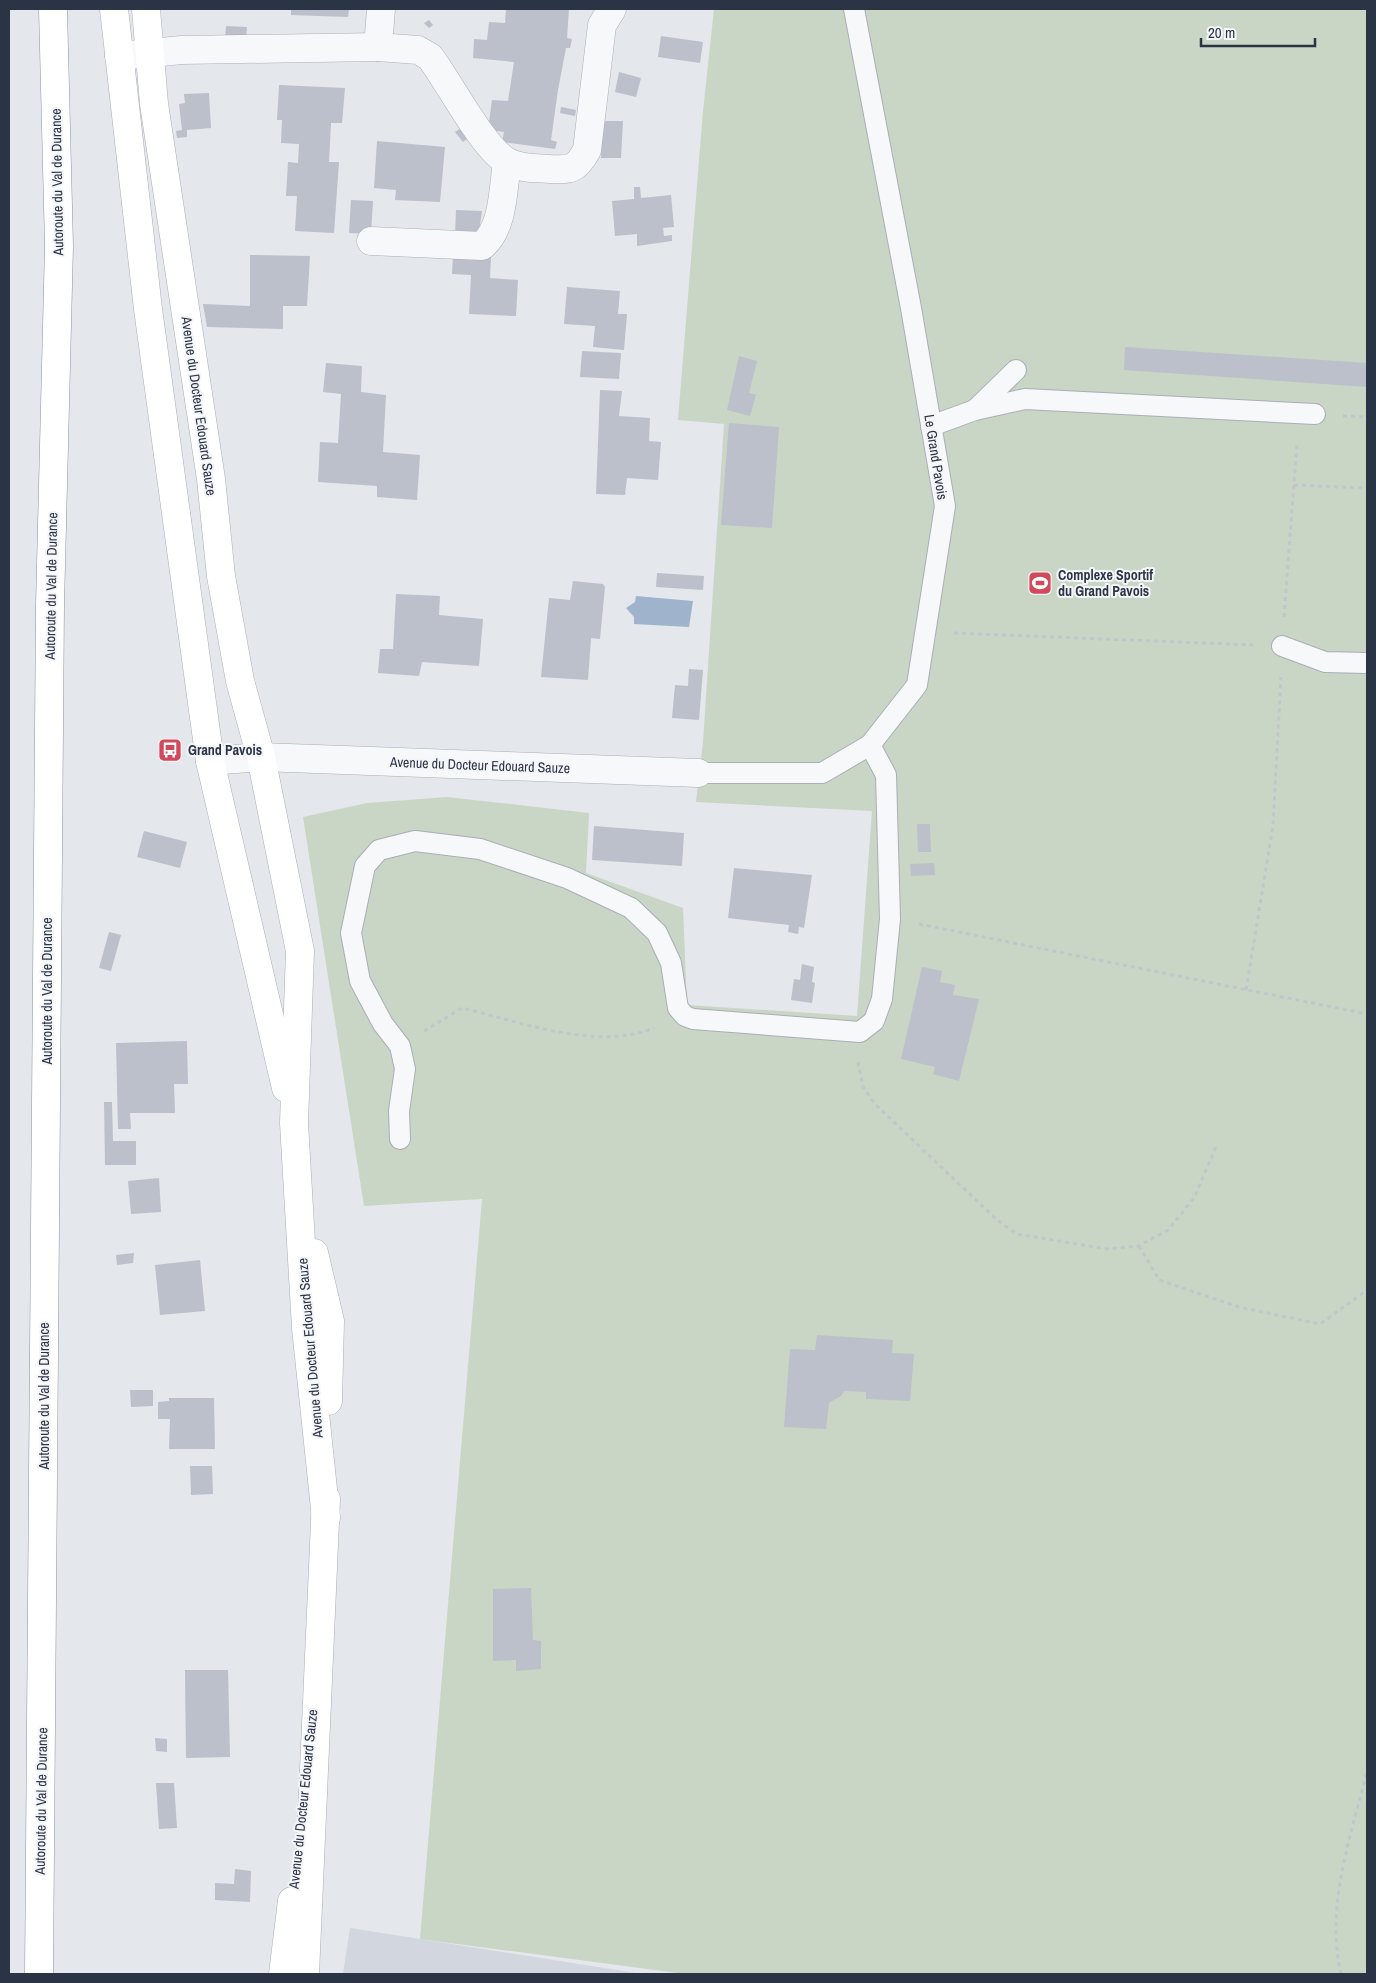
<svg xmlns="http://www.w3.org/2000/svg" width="1376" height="1983" viewBox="0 0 1376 1983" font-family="'Archivo Narrow',sans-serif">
	<rect width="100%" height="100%" fill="#e4e7ec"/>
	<polygon fill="#d2d6de" points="350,1928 420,1939 642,1974 343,1974"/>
	<polygon fill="#c9d6c5" points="714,9 1367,9 1367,1974 685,1974 420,1939 482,1199 364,1206 303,817 367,803 447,797 589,813 586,873 683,908 687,1005 857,1016 872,811 696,802 703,742 724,424 678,420 703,111"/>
	<polygon fill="#9fb4cc" points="636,596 693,601 689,627 634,624 634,617 626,608 635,602"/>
	<g fill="#bbc0ca">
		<polygon points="291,9 349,9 348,17 291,15"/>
		<polygon points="506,9 569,9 567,38 572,39 570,48 566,48 558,90 551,140 557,142 555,149 502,142 504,132 488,130 492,100 508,101 514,62 473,58 474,39 487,40 489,22 505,23"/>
		<polygon points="429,20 433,25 429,28 424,23"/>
		<polygon points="226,26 247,27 246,39 225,38"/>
		<polygon points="661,36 703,42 700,63 658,57"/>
		<polygon points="619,72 641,78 636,97 615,92"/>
		<polygon points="279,85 345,88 342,123 331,123 329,162 339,162 334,233 295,231 297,196 286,196 288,162 298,163 299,144 281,143 282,120 277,120"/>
		<polygon points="209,93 211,128 187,130 187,137 177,138 176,131 182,130 179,104 185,103 184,94"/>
		<polygon points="561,107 576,110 575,116 560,113"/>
		<polygon points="602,121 623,121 621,158 601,158"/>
		<polygon points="463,127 470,137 463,142 455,132"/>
		<polygon points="377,141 445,147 440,202 395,200 396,190 374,188"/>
		<polygon points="634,187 640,187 641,198 671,195 674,227 663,228 664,236 672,235 672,241 637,246 637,234 615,236 612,201 634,199"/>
		<polygon points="351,200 373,201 371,234 349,233"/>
		<polygon points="456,210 482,211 478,238 455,237"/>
		<polygon points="250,255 310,256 307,306 283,306 283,329 207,327 203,304 250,306"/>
		<polygon points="453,255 491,257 490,278 518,280 516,316 469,314 471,275 452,274"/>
		<polygon points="567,287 620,291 618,314 627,314 624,350 593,347 595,326 564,324"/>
		<polygon points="1125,347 1367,363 1367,387 1124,370"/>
		<polygon points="582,351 621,353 619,379 580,377"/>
		<polygon points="739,356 757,361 749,393 756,395 750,416 727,410"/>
		<polygon points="326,363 362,366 361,392 386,395 383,452 420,455 417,500 377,497 377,486 318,482 320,442 338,443 341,394 323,392"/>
		<polygon points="600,390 622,391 619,416 650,418 649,441 661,442 658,480 627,478 625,495 596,494"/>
		<polygon points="729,423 779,427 772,528 721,525"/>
		<polygon points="657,573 704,576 703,590 656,587"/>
		<polygon points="573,581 603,584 605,587 600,639 591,638 588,680 541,677 549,598 570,600"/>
		<polygon points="396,594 440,596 439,615 483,619 479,666 422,662 419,676 378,673 380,649 393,649"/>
		<polygon points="689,669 703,670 699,720 672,718 675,685 688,686"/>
		<polygon points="917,824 930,824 931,852 918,852"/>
		<polygon points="594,826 684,833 682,866 592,860"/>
		<polygon points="144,831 187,842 180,868 137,857"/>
		<polygon points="934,863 935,875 911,876 910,864"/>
		<polygon points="734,868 812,875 804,928 799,927 798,934 788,932 789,925 728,918"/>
		<polygon points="109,932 121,935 111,971 99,968"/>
		<polygon points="802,964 814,967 812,982 815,983 812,1003 791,1000 794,979 800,980"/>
		<polygon points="922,967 942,971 940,982 955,985 953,995 979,999 959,1081 933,1074 935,1067 901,1059"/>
		<polygon points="187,1041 188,1084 174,1084 175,1113 130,1113 131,1129 118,1129 116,1043"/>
		<polygon points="104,1102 112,1102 113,1141 136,1141 136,1165 105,1165"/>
		<polygon points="159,1178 161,1212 131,1214 128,1181"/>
		<polygon points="134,1253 133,1263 117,1265 116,1255"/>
		<polygon points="200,1260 205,1311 160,1315 155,1265"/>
		<polygon points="817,1335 893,1340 892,1353 914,1354 910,1401 866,1399 866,1392 844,1391 841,1396 829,1403 826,1429 784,1427 790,1349 815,1350"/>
		<polygon points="130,1390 153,1390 153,1406 131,1407"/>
		<polygon points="169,1398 214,1398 215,1449 169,1449 170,1419 158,1419 158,1402 169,1401"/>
		<polygon points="190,1466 212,1466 213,1494 191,1495"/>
		<polygon points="531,1588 533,1640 541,1641 541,1669 516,1671 516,1660 493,1661 493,1589"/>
		<polygon points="185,1670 228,1670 230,1757 186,1758"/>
		<polygon points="155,1738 167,1739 167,1752 156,1751"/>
		<polygon points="156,1783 174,1783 177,1828 159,1829"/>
		<polygon points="235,1869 251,1871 250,1902 215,1900 215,1883 234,1884"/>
	</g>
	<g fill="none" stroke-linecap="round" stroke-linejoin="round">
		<g stroke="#a9aeb7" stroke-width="22">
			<g id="lane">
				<polyline points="975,410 1016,370"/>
				<polyline points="931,426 975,410 1025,399 1315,414"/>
				<polyline points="1282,646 1325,662 1367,663"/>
				<polyline points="698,773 822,773 870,745 917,685 945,506 911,308 854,9"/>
				<polyline points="400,1139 399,1111 405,1069 400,1046 383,1024 360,981 351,933 365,866 379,850 415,841 480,849 567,878 631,908 657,933 671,963 678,1008 685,1016 693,1019 860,1032 874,1021 882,999 890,919 886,775 870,745"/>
			</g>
		</g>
		<g stroke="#a9aeb7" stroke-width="29">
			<g id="street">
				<path d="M378,47L418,50L430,57C449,82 484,150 508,162C521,169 536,168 550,169C571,170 576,170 587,150L602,25L612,9"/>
				<polyline points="119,56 182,50 378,47 381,9"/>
				<path d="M371,241L482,246C504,228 503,188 507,162"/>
				<polyline points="210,761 261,757 698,773"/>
			</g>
		</g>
		<g stroke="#a9aeb7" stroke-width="29">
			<g id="secondary">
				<polyline points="114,9 148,309 210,761 286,1088"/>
				<polyline points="146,9 154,104 211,479 221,576 240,681 261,757 300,951 294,1123 306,1328 326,1518"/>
				<polyline points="314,1253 330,1321 328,1401"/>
				<polyline points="283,1974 292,1901"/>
				<polyline points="305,1974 326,1499"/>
			</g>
		</g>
		<g stroke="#8b94a3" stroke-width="29">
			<polyline id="highway" points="39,1974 50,605 59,246 53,9"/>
		</g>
		<g stroke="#c2c5cb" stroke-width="3" stroke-dasharray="4 4" stroke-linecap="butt">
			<polyline points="1343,416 1367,417"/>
			<polyline points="1294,485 1367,488"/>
			<polyline points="1284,617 1297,443"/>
			<polyline points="954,633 1253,645"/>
			<polyline points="919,924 1367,1014"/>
			<polyline points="1246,990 1273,826 1281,677"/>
			<path d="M424,1031L462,1008C521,1022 596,1051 654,1028"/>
			<polyline points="858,1062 863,1087 876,1105 997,1220 1017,1234 1107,1249 1138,1246 1168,1230 1194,1198 1216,1147"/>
			<polyline points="1139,1246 1159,1280 1239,1307 1320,1324 1367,1290"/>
			<path d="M1341,1974C1325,1906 1351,1837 1367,1771"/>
		</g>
		<use href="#lane" stroke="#f7f8fa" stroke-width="20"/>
		<use href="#street" stroke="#f7f8fa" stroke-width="28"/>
		<use href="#secondary" stroke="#fff" stroke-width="28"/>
		<use href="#highway" stroke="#fff" stroke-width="28"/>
	</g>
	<defs>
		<g id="stadium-square" transform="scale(1.25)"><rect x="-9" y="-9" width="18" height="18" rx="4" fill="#d1495b" stroke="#f4f6f9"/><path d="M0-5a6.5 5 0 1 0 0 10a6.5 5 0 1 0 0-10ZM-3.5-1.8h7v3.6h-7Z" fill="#fff"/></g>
		<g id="bus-square" transform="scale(1.25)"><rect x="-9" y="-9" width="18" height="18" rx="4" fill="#d1495b" stroke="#f4f6f9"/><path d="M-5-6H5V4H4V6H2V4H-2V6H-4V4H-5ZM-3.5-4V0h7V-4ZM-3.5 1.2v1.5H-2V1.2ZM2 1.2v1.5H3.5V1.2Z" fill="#fff"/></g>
	</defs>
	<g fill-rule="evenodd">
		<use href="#stadium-square" x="1040" y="583"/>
		<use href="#bus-square" x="170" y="750"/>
	</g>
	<g text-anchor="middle" stroke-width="4" stroke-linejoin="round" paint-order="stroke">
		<g font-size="14" fill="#2b3445" stroke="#f4f6f9">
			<text transform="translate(57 182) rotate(-91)" y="5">Autoroute du Val de Durance</text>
			<text transform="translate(199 406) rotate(82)" y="5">Avenue du Docteur Edouard Sauze</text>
			<text transform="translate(936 457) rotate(81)" y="5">Le Grand Pavois</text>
			<text transform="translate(51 586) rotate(-89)" y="5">Autoroute du Val de Durance</text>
			<text transform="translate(480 765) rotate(2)" y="5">Avenue du Docteur Edouard Sauze</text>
			<text transform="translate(47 991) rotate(-90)" y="5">Autoroute du Val de Durance</text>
			<text transform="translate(310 1348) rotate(-95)" y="5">Avenue du Docteur Edouard Sauze</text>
			<text transform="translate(44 1396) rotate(-90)" y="5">Autoroute du Val de Durance</text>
			<text transform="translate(303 1799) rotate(-84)" y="5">Avenue du Docteur Edouard Sauze</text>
			<text transform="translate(41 1801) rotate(-89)" y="5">Autoroute du Val de Durance</text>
		</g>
		<g font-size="14" font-weight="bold" fill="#2b3445" stroke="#f4f6f9" text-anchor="start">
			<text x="1058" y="580">Complexe Sportif<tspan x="1058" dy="16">du Grand Pavois</tspan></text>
			<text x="188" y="755">Grand Pavois</text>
		</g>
	</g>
	<rect width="1376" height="1983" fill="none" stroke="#2b3445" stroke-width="20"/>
	<path d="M1201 38v8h114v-8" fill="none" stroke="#2b3445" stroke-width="2.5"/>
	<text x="1208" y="38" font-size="15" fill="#2b3445" stroke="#f4f6f9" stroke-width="4" paint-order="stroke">20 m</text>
</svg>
